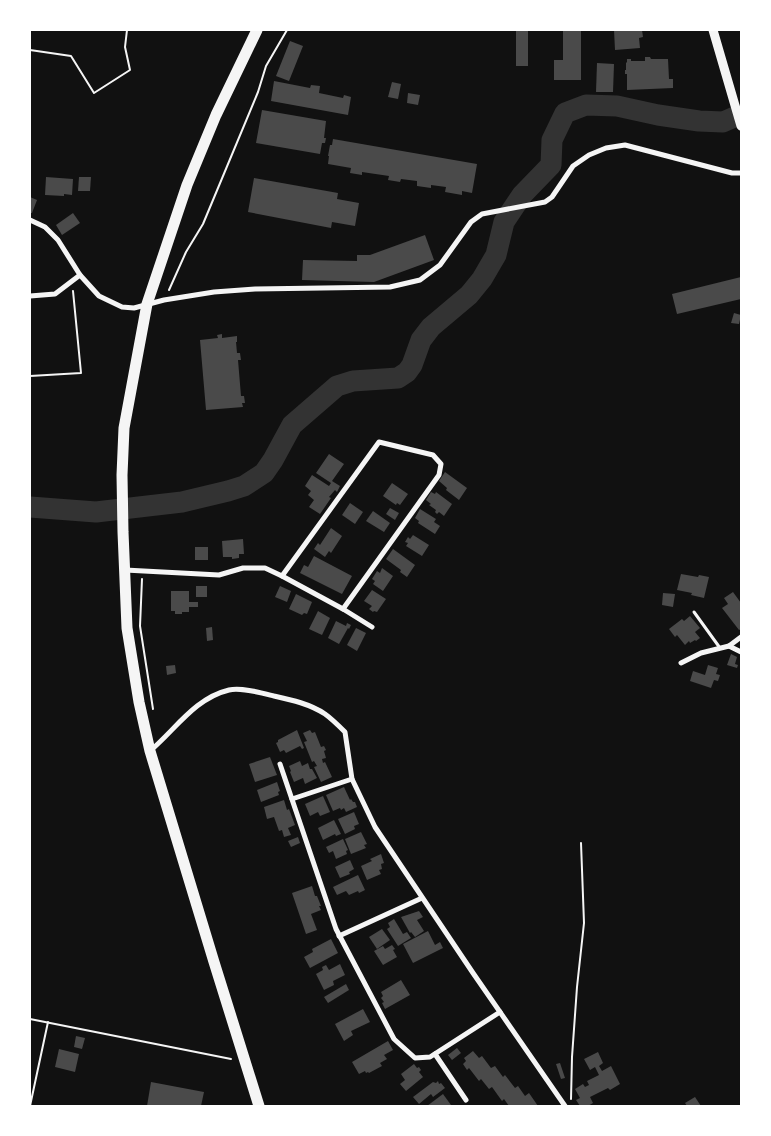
<svg xmlns="http://www.w3.org/2000/svg" width="771" height="1136" viewBox="0 0 771 1136" font-family="Quicksand,sans-serif">
	<rect width="100%" height="100%" fill="#111"/>
	<g fill="none" stroke-linecap="round" stroke-linejoin="round">
		<polyline stroke="#333" stroke-width="21" points="30,507 96,512 182,502 228,491 244,486 264,473 273,460 292,425 337,386 353,381 398,378 407,372 412,365 421,340 431,327 469,295 482,279 496,255 504,222 522,195 551,165 552,140 565,113 586,105 617,106 658,115 699,121 723,122 739,115"/>
	</g>
	<g fill="#4a4a4a">
		<rect x="516" y="30" width="12" height="36"/>
		<polygon points="563,30 581,30 581,80 554,80 554,60 563,60"/>
		<polygon points="614,30 642,30 643,37 639,38 640,48 615,50"/>
		<polygon points="290,41 303,46 289,81 276,76"/>
		<polygon points="645,57 650,57 651,59 668,59 669,79 673,79 673,88 627,90 627,74 625,74 625,70 626,70 626,63 627,62 627,59 631,59 631,61 645,61"/>
		<polygon points="597,63 614,64 613,92 596,92"/>
		<polygon points="274,81 310,88 311,85 320,86 319,93 343,98 344,95 351,97 348,115 271,101"/>
		<polygon points="392,82 401,84 398,99 388,97"/>
		<polygon points="408,93 420,95 418,105 407,103"/>
		<polygon points="262,110 326,121 324,138 326,138 325,143 322,143 320,154 256,143"/>
		<polygon points="333,139 477,164 472,193 462,191 462,195 445,192 446,187 431,185 431,188 417,186 417,181 401,179 400,182 388,180 389,176 362,172 362,175 350,173 351,168 328,164 329,156 328,156 330,145 332,145"/>
		<polygon points="46,177 73,179 72,195 64,194 64,196 45,195"/>
		<polygon points="79,177 91,177 90,191 78,191"/>
		<polygon points="254,178 338,193 337,199 359,203 355,226 332,222 331,228 248,212"/>
		<polygon points="30,197 37,200 32,213 30,213"/>
		<polygon points="73,213 80,223 62,235 56,225"/>
		<polygon points="425,235 434,260 374,282 302,280 303,260 357,261 357,255 370,255"/>
		<polygon points="741,277 741,299 677,314 672,294"/>
		<polygon points="734,313 741,315 739,324 731,323"/>
		<polygon points="222,334 222,338 237,336 237,342 236,342 237,353 240,353 241,360 238,360 241,396 244,396 245,403 242,403 243,407 206,410 200,340 218,338 217,335"/>
		<polygon points="329,454 344,464 332,481 340,486 337,492 335,490 329,497 331,498 320,514 309,507 314,500 308,495 311,491 305,486 312,475 329,486 331,483 316,473"/>
		<polygon points="445,472 467,488 459,500 446,490 447,488 439,481"/>
		<polygon points="392,483 408,494 400,505 397,503 396,505 383,496"/>
		<polygon points="431,492 435,494 436,492 452,504 444,516 439,512 437,514 435,512 436,510 429,505 431,504 426,500"/>
		<polygon points="350,503 363,512 355,524 342,515"/>
		<polygon points="390,508 399,513 395,520 386,514"/>
		<polygon points="420,509 436,519 434,522 440,526 435,534 418,523 419,521 415,518"/>
		<polygon points="373,511 390,523 384,532 366,521"/>
		<polygon points="331,528 342,536 331,553 329,551 325,557 314,549 318,543 320,545"/>
		<polygon points="413,535 429,545 422,556 406,546 408,543 405,542 408,537 410,539"/>
		<polygon points="243,539 244,554 239,554 239,558 232,559 232,557 223,557 222,541"/>
		<rect x="195" y="547" width="13" height="13"/>
		<polygon points="393,549 415,565 407,577 400,572 401,570 386,559"/>
		<polygon points="314,556 352,576 342,594 300,573 304,565 308,567"/>
		<polygon points="382,568 393,576 383,591 373,584 375,581 372,579 377,571 380,573"/>
		<polygon points="681,574 698,577 699,575 709,577 704,598 691,595 692,593 677,590"/>
		<rect x="196" y="586" width="11" height="11"/>
		<polygon points="280,586 291,591 287,602 275,597"/>
		<polygon points="372,590 386,599 377,612 374,611 373,612 369,609 372,606 364,601"/>
		<polygon points="171,591 189,591 189,602 198,602 198,607 189,607 189,612 182,612 182,614 175,614 175,611 171,611"/>
		<polygon points="733,592 741,603 741,629 739,630 722,608 728,604 724,598"/>
		<polygon points="663,593 675,594 673,607 662,605"/>
		<polygon points="296,594 312,602 307,614 304,613 302,615 289,609"/>
		<polygon points="318,611 330,618 322,635 309,629"/>
		<polygon points="690,616 700,628 695,632 700,638 696,641 695,640 690,643 689,641 685,645 677,635 675,637 669,629 682,619 684,621"/>
		<polygon points="336,621 346,626 347,623 351,625 349,629 348,628 339,644 328,638"/>
		<polygon points="212,627 213,640 207,641 206,628"/>
		<polygon points="356,628 366,633 357,651 347,645"/>
		<polygon points="731,654 737,657 735,664 738,665 737,668 727,665"/>
		<polygon points="175,665 176,673 167,675 166,666"/>
		<polygon points="708,665 718,668 716,674 720,675 718,681 714,680 711,688 690,681 693,671 705,675"/>
		<polygon points="297,730 304,748 302,749 300,746 286,753 284,750 280,752 276,743 278,742 278,740"/>
		<polygon points="310,730 312,733 315,732 321,747 324,746 326,750 324,751 326,758 322,759 323,763 325,762 332,777 321,782 314,767 317,766 314,761 312,762 304,742 307,741 303,733"/>
		<polygon points="270,757 277,775 255,782 249,764"/>
		<polygon points="300,761 302,766 308,763 310,769 312,769 317,778 305,784 303,778 294,782 290,772 291,771 289,766"/>
		<polygon points="277,782 280,791 278,792 279,795 261,802 257,790"/>
		<polygon points="344,787 350,800 351,799 353,802 355,802 357,807 346,812 344,808 341,810 340,808 333,811 326,795"/>
		<polygon points="323,796 330,812 320,816 318,812 310,816 305,804"/>
		<polygon points="284,800 287,810 289,809 295,825 288,828 291,835 284,837 282,830 279,831 274,817 267,819 264,807"/>
		<polygon points="354,812 359,824 354,826 355,829 345,834 338,819"/>
		<polygon points="334,820 341,834 336,836 335,834 323,840 318,828"/>
		<polygon points="361,832 367,844 364,845 366,848 351,854 345,839"/>
		<polygon points="298,837 300,843 291,847 288,841"/>
		<polygon points="343,839 348,850 346,851 347,854 336,859 333,851 329,853 326,847"/>
		<polygon points="381,854 384,863 381,864 382,869 379,870 381,874 367,880 361,866 372,861 370,859"/>
		<polygon points="350,860 354,869 349,872 350,874 340,878 335,867"/>
		<polygon points="358,875 365,890 359,893 358,891 349,895 346,891 337,895 333,887"/>
		<polygon points="312,886 315,896 317,896 321,906 319,906 321,910 311,914 317,930 306,934 292,893"/>
		<polygon points="419,911 423,917 417,920 424,931 415,937 411,932 410,933 401,917"/>
		<polygon points="394,919 403,934 407,932 411,938 398,946 387,929 390,927 388,923"/>
		<polygon points="382,929 390,940 377,949 369,937"/>
		<polygon points="428,931 435,945 440,942 443,948 413,963 403,944"/>
		<polygon points="331,939 338,953 310,968 304,957 313,952 312,949"/>
		<polygon points="392,945 395,949 393,950 397,957 383,965 374,951 383,946 385,949"/>
		<polygon points="340,964 345,975 333,981 334,985 324,990 316,974 323,970 322,967 326,965 329,970"/>
		<polygon points="401,980 410,995 385,1009 382,1003 384,1002 381,998 383,996 381,992"/>
		<polygon points="346,984 349,990 328,1003 324,997"/>
		<polygon points="363,1009 370,1022 351,1031 353,1035 344,1041 335,1024"/>
		<polygon points="76,1036 85,1038 82,1049 74,1047"/>
		<polygon points="388,1041 393,1050 384,1055 387,1059 380,1063 382,1066 369,1073 368,1072 366,1073 365,1071 359,1074 352,1062"/>
		<polygon points="457,1048 461,1053 452,1060 448,1055"/>
		<polygon points="59,1049 79,1054 75,1072 55,1067"/>
		<polygon points="473,1051 479,1058 482,1056 491,1068 495,1066 503,1077 505,1075 515,1088 518,1086 525,1096 529,1093 538,1106 509,1106 504,1099 502,1101 492,1087 489,1089 481,1079 479,1081 469,1068 467,1070 463,1064 466,1061 464,1058"/>
		<polygon points="598,1052 603,1063 599,1066 602,1071 611,1066 620,1084 610,1090 608,1088 590,1097 593,1103 588,1106 580,1106 576,1100 580,1098 575,1089 583,1084 585,1087 589,1085 587,1081 599,1075 595,1067 590,1070 584,1059"/>
		<polygon points="560,1063 565,1078 561,1079 556,1064"/>
		<polygon points="414,1064 417,1068 419,1067 421,1070 419,1072 423,1077 406,1091 400,1084 405,1080 401,1074"/>
		<polygon points="438,1081 439,1084 441,1083 445,1088 433,1097 431,1094 419,1104 413,1097 433,1082 436,1083"/>
		<polygon points="151,1082 204,1092 201,1106 147,1106"/>
		<polygon points="443,1094 451,1105 427,1106"/>
		<polygon points="695,1097 701,1106 687,1106 685,1103"/>
	</g>
	<g fill="none" stroke-linecap="round" stroke-linejoin="round">
		<g stroke="#f5f5f5" stroke-width="2">
			<polyline points="30,50 71,56 94,93 130,70 125,47 127,30"/>
			<polyline points="169,290 186,252 203,224 258,92 266,66 287,30"/>
			<polyline points="30,376 81,373 73,291"/>
			<polyline points="142,579 140,626 153,709"/>
			<polyline points="30,1019 231,1059"/>
			<polyline points="571,1099 572,1057 577,987 584,923 581,843"/>
			<polyline points="30,1106 48,1022"/>
		</g>
		<polyline stroke="#f5f5f5" stroke-width="3" points="694,612 720,648"/>
		<g stroke="#f5f5f5" stroke-width="5">
			<polyline points="30,220 45,227 58,240 80,275 99,296 122,307 134,308 164,300 214,292 255,289 390,287 420,280 440,265 471,222 482,214 545,202 552,197 573,166 589,155 606,148 625,145 732,173 741,173"/>
			<polyline points="30,296 55,294 80,275"/>
			<polyline points="125,570 219,575 243,568 265,568 282,576 379,442 433,455 441,464 439,475 343,609"/>
			<polyline points="282,576 343,609 372,627"/>
			<polyline points="729,646 741,637"/>
			<polyline points="681,663 701,653 729,646 741,652"/>
			<path d="M150,751C175,730 195,698 229,690C241,687 262,693 274,696C292,700 310,704 325,714C332,719 339,726 345,732L352,779L375,827L473,973L565,1106"/>
			<polyline points="280,764 336,929 394,1039 415,1058 430,1057 500,1012"/>
			<polyline points="292,799 352,779"/>
			<polyline points="339,936 422,898"/>
			<polyline points="435,1054 466,1100"/>
		</g>
		<polyline stroke="#f5f5f5" stroke-width="9" points="713,30 741,126"/>
		<polyline stroke="#f5f5f5" stroke-width="11" points="257,30 216,115 187,185 147,304 124,428 122,475 123,532 127,628 139,702 150,751 214,962 259,1106"/>
	</g>
	<rect width="771" height="1136" fill="none" stroke="#ffffff" stroke-width="62"/>
</svg>
